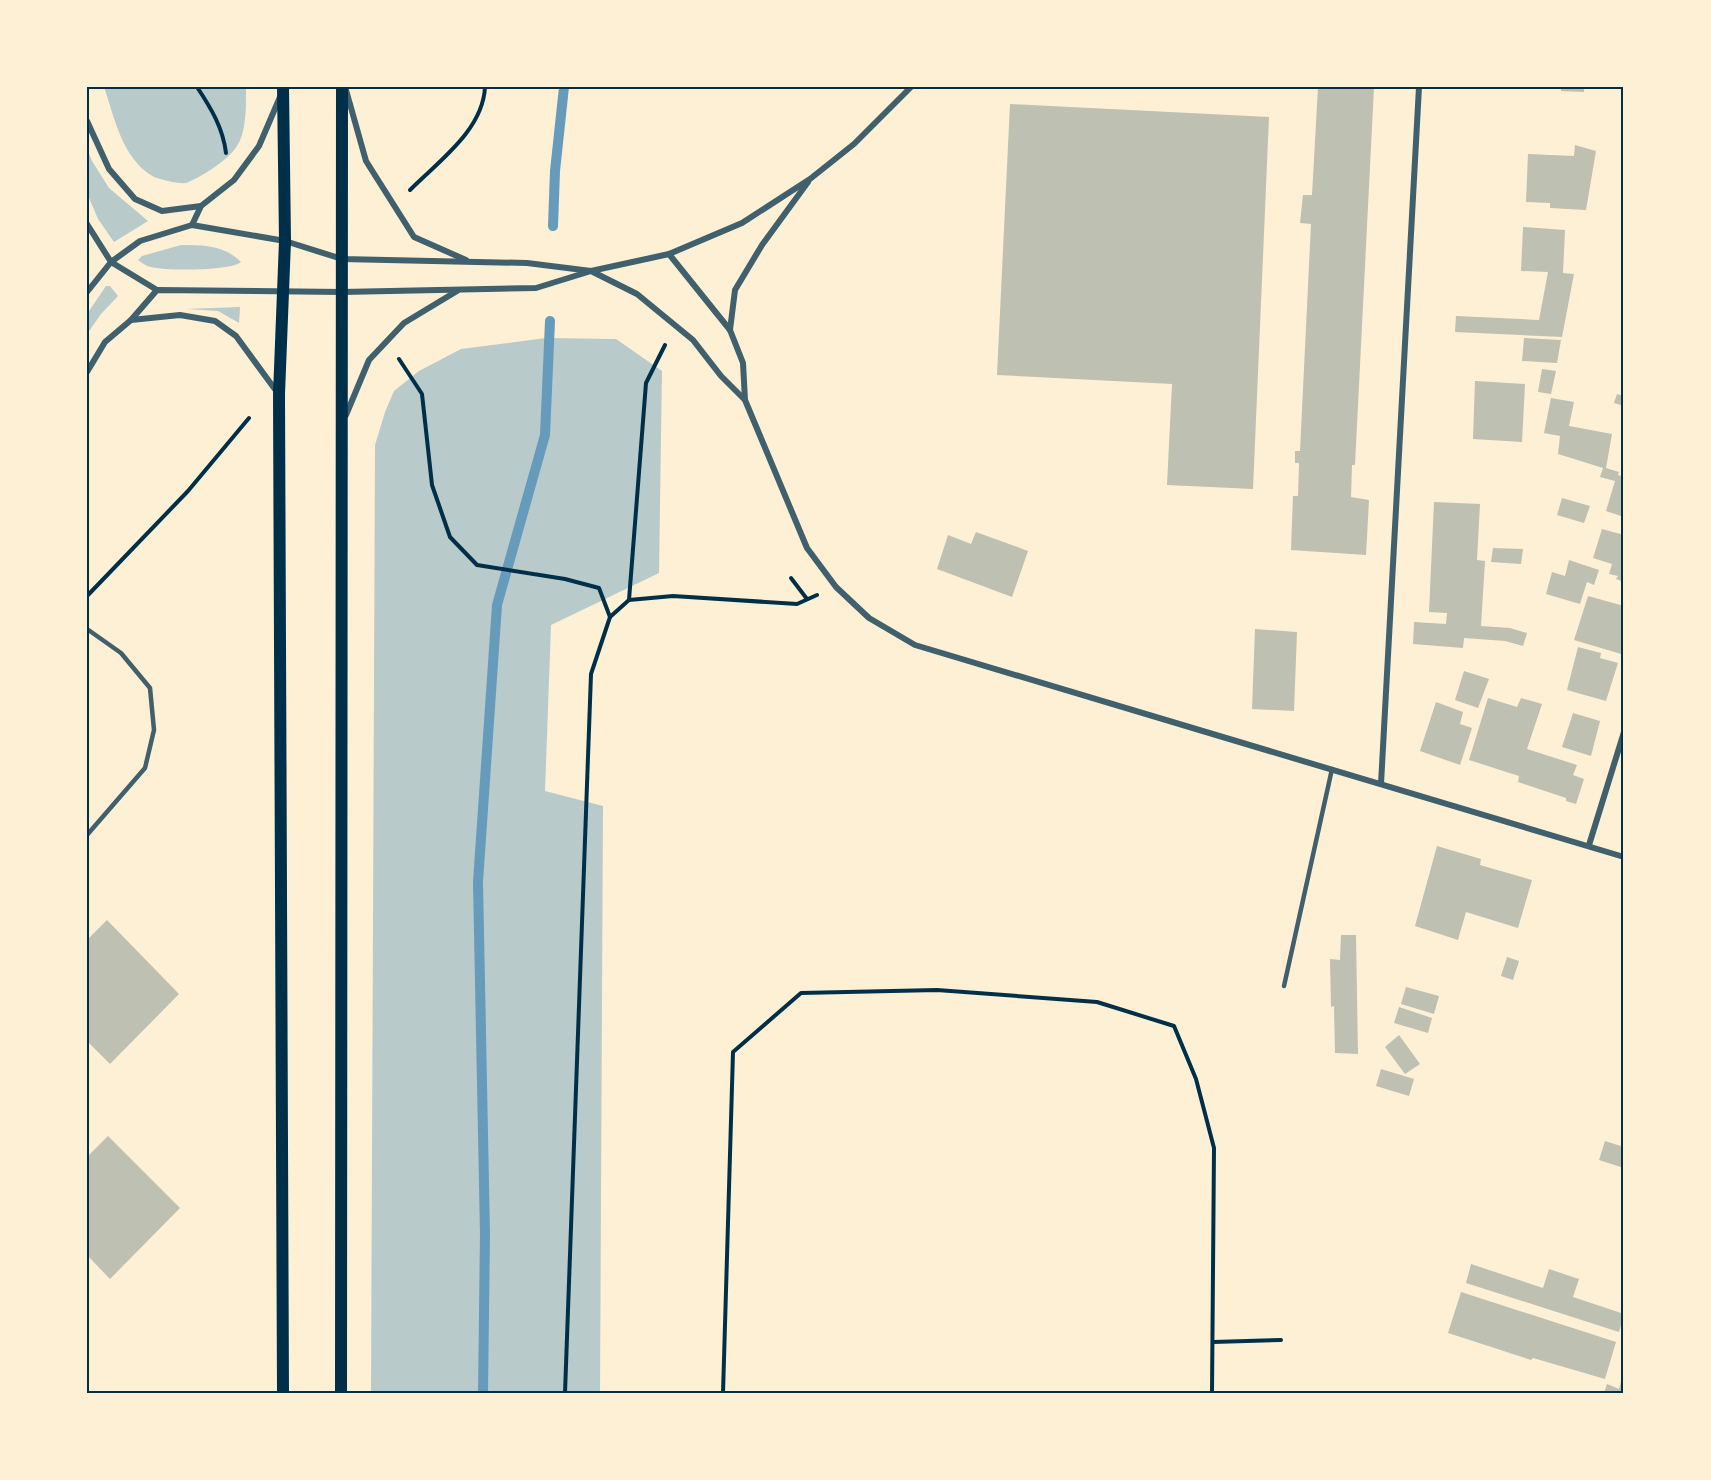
<svg xmlns="http://www.w3.org/2000/svg" width="1711" height="1480" viewBox="0 0 1711 1480" font-family="'Varela Round',sans-serif">
	<rect width="100%" height="100%" fill="#fdf0d5"/>
	<g fill="#b9caca">
		<path d="M104,87H246C246,106 247,134 235,149C226,161 200,178 186,183C179,184 161,180 154,177C122,159 115,119 104,87Z"/>
		<polygon points="87,149 92,161 109,188 148,221 114,242 98,219 87,193"/>
		<path d="M181,245C204,245 224,245 241,262C231,271 166,271 151,267C146,266 142,263 138,260L142,256Z"/>
		<polygon points="106,286 110,286 118,296 101,314 87,334 87,314"/>
		<polygon points="240,307 239,323 218,311 186,309"/>
		<polygon points="546,338 616,339 662,371 659,573 551,625 545,791 603,806 600,1393 371,1393 375,445 385,412 394,391 419,371 461,349"/>
	</g>
	<g fill="none" stroke-linecap="round" stroke-linejoin="round">
		<g stroke="#669bbc" stroke-width="10">
			<polyline points="553,226 555,171 564,87"/>
			<polyline points="483,1393 485,1234 478,882 497,605 545,435 550,321"/>
		</g>
	</g>
	<g fill="#bec0b2">
		<polygon points="1318,87 1374,87 1355,465 1352,465 1351,497 1369,500 1366,555 1291,550 1293,496 1298,496 1299,463 1295,463 1295,451 1300,451 1311,224 1300,223 1303,195 1312,195"/>
		<polygon points="1561,87 1584,87 1584,92 1561,91"/>
		<polygon points="1010,104 1269,117 1253,489 1167,485 1172,384 997,375"/>
		<polygon points="1575,145 1596,151 1586,210 1550,208 1550,203 1526,202 1528,154 1574,156"/>
		<polygon points="1523,227 1565,230 1563,273 1574,274 1562,337 1455,332 1456,316 1539,320 1548,272 1521,271"/>
		<polygon points="1524,338 1561,340 1557,363 1522,361"/>
		<polygon points="1542,369 1556,371 1551,394 1538,392"/>
		<polygon points="1475,381 1525,384 1522,442 1473,439"/>
		<polygon points="1617,394 1624,396 1624,406 1614,403"/>
		<polygon points="1551,398 1574,402 1569,426 1612,434 1606,468 1619,472 1618,475 1624,477 1624,517 1606,511 1615,481 1600,477 1603,468 1558,454 1560,436 1544,433"/>
		<polygon points="1562,498 1590,506 1584,523 1557,515"/>
		<polygon points="1434,502 1480,504 1477,560 1485,561 1481,626 1510,628 1527,633 1523,646 1505,641 1464,638 1463,648 1413,644 1414,622 1446,624 1447,613 1429,612"/>
		<polygon points="1602,529 1624,535 1624,582 1616,579 1618,576 1609,574 1612,564 1593,558"/>
		<polygon points="976,532 1028,551 1012,597 937,569 948,535 971,544"/>
		<polygon points="1493,548 1523,549 1521,564 1491,562"/>
		<polygon points="1569,560 1599,570 1594,585 1587,582 1580,604 1546,594 1552,572 1565,576"/>
		<polygon points="1588,596 1624,606 1624,644 1621,654 1574,640"/>
		<polygon points="1255,629 1297,632 1294,711 1252,709"/>
		<polygon points="1578,647 1601,653 1600,658 1618,663 1606,701 1567,690"/>
		<polygon points="1464,671 1489,679 1478,708 1455,700"/>
		<polygon points="1488,698 1517,707 1521,698 1542,704 1527,749 1577,765 1573,775 1584,779 1576,804 1566,801 1566,798 1518,782 1519,776 1469,760"/>
		<polygon points="1436,702 1463,712 1460,724 1472,728 1460,765 1420,751"/>
		<polygon points="1573,713 1600,721 1591,756 1562,747"/>
		<polygon points="1437,846 1481,859 1480,865 1532,880 1518,928 1466,912 1458,940 1415,926"/>
		<polygon points="107,920 179,994 110,1064 87,1041 87,940"/>
		<polygon points="1341,935 1356,935 1358,1054 1335,1053 1334,1006 1331,1007 1330,959 1340,960"/>
		<polygon points="1507,957 1519,961 1513,980 1501,976"/>
		<polygon points="1406,987 1439,996 1434,1014 1401,1004"/>
		<polygon points="1399,1007 1432,1018 1428,1033 1394,1023"/>
		<polygon points="1399,1035 1420,1064 1405,1074 1385,1047"/>
		<polygon points="1381,1069 1414,1079 1409,1096 1376,1086"/>
		<polygon points="108,1136 180,1208 110,1279 87,1255 87,1157"/>
		<polygon points="1605,1141 1624,1147 1624,1168 1599,1160"/>
		<polygon points="1471,1264 1543,1288 1549,1269 1579,1279 1573,1297 1624,1314 1619,1332 1466,1283"/>
		<polygon points="1461,1292 1616,1342 1605,1379 1533,1358 1531,1360 1448,1333"/>
		<polygon points="1623,1374 1624,1393 1604,1393 1607,1384 1619,1389"/>
	</g>
	<g fill="none" stroke-linecap="round" stroke-linejoin="round">
		<g stroke="#003049" stroke-width="4">
			<path d="M197,87C211,108 223,128 226,153"/>
			<path d="M410,190C439,161 483,130 485,87"/>
			<polyline points="399,359 422,394 432,485 450,537 477,565 565,579 599,588 610,617"/>
			<polyline points="791,578 807,599"/>
			<polyline points="88,595 188,491 249,418"/>
			<polyline points="629,600 646,383 665,345"/>
			<polyline points="1213,1342 1281,1340"/>
			<polyline points="565,1393 591,674 610,617 629,600 673,596 797,604 817,595"/>
			<polyline points="723,1393 733,1052 801,993 937,990 1097,1002 1174,1026 1196,1079 1214,1148 1212,1393"/>
		</g>
		<g stroke="#3f606c" stroke-width="4.5">
			<polyline points="87,629 121,653 150,688 154,730 145,768 87,835"/>
			<polyline points="1284,986 1332,769"/>
		</g>
		<g stroke="#3f606c" stroke-width="6">
			<polyline points="346,90 366,161 414,237 466,260"/>
			<polyline points="87,121 109,169 135,199 162,211 201,206 234,180 259,146 280,97"/>
			<polyline points="87,224 111,262 157,290"/>
			<polyline points="192,225 201,206"/>
			<polyline points="669,254 730,330 743,363 745,400 807,548 836,587 869,618 915,645 1624,857"/>
			<polyline points="87,292 111,262 140,241 192,225 285,241 342,259 527,263 591,271 637,294 693,340 721,376 744,399"/>
			<polyline points="131,320 157,290 342,292 536,288 591,271 669,254 742,223 810,179 854,144 911,87"/>
			<polyline points="730,330 735,290 762,245 808,182"/>
			<polyline points="87,372 105,342 131,320 180,315 215,321 236,336 277,392"/>
			<polyline points="346,415 369,360 404,323 457,291"/>
			<polyline points="1381,784 1419,87"/>
			<polyline points="1589,845 1624,732"/>
		</g>
		<g stroke="#003049" stroke-width="12">
			<polyline points="283,1393 279,394 285,241 283,87"/>
			<polyline points="341,1393 342,87"/>
		</g>
	</g>
	<rect width="1711" height="1480" fill="none" stroke="#fdf0d5" stroke-width="177"/>
	<rect x="88" y="88" width="1534" height="1304" fill="none" stroke="#003049" stroke-width="2"/>
</svg>
